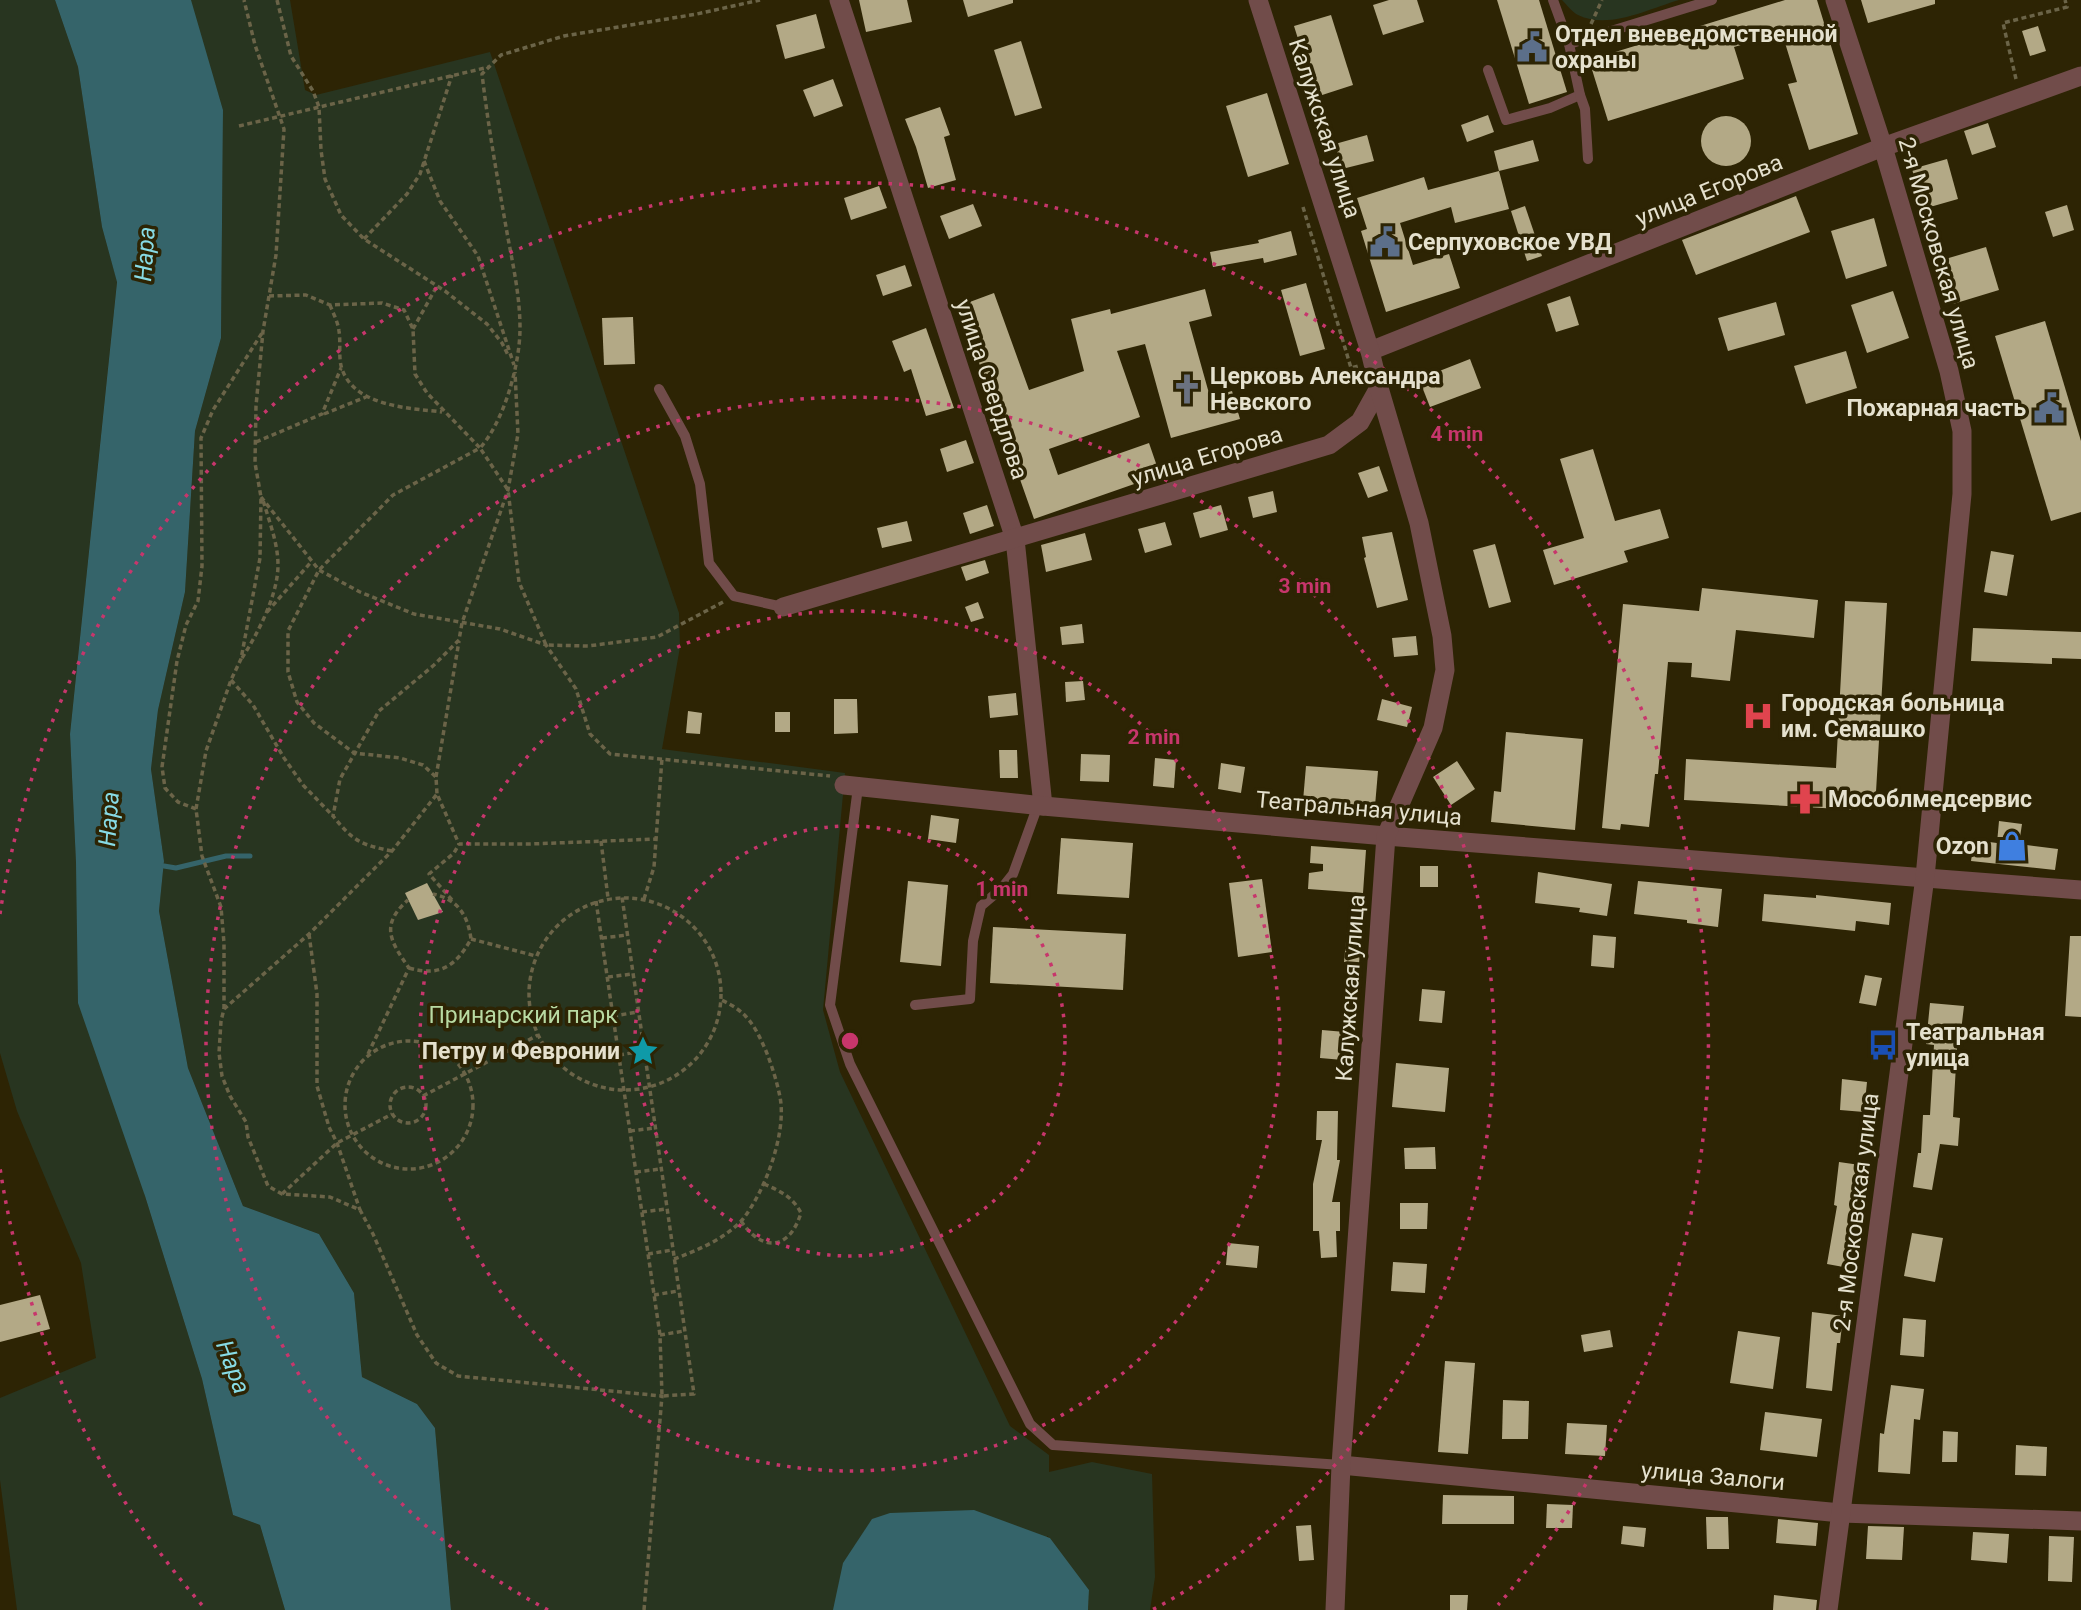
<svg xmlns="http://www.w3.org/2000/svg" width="2081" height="1610" viewBox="0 0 2081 1610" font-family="Roboto,sans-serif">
	<rect width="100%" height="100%" fill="#2d2404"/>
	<g fill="#283520">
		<polygon points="0,0 55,0 78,67 102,227 117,281 70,734 76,863 145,1196 202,1379 233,1515 260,1525 285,1610 17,1610 0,1480 0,1398 96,1358 81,1263 17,1111 0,1053"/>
		<polygon points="176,0 290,0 305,90 316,95 490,52 679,613 680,647 662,749 845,773 823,1010 840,1072 1010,1426 1049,1455 1049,1472 1092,1462 1152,1474 1155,1577 1150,1610 1088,1610 1089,1590 1050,1538 1047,1536 1043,1610 451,1610 435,1428 417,1404 362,1377 354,1293 319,1234 243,1206 188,1068 159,911 164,861 151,769 158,710 185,592 195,431 221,338 223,110 214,80"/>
		<path d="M1562,0H1679C1648,9 1609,30 1578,15C1572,12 1567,5 1562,0Z"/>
	</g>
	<g fill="#35646a">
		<polygon points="55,0 191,0 223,110 221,338 195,431 185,592 158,710 151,769 164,861 159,911 188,1068 243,1206 319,1234 354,1293 362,1377 417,1404 435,1428 451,1610 285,1610 260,1525 233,1515 202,1379 145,1196 78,1003 76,863 70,734 117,282 102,227 78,67"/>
		<polygon points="974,1510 1050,1538 1089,1590 1088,1610 833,1610 843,1563 872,1519 890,1513"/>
	</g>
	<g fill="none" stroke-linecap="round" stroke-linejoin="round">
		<polyline stroke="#35646a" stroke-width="5" points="164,866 176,868 226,856 250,856"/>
	</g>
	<g fill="#b3a986">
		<polygon points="859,0 907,0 912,22 866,32"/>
		<polygon points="963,0 1013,0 1013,3 968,17"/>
		<polygon points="1389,0 1417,0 1424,22 1383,35 1373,5"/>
		<polygon points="1497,0 1539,0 1567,92 1529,104"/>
		<polygon points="1785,0 1817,0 1858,134 1809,150 1788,84 1797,82 1782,33 1734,47 1744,79 1608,121 1589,60"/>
		<polygon points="1861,0 1935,0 1935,4 1868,23"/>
		<polygon points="816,14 825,48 785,59 776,25"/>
		<polygon points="1331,15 1353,85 1316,97 1294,26"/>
		<polygon points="2038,26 2046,51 2030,56 2022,31"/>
		<polygon points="1021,41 1042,108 1015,116 994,50"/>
		<polygon points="833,79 843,106 814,117 803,90"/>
		<polygon points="1267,93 1289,164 1248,177 1226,106"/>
		<polygon points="940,107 950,135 944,137 956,180 928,188 916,147 905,119"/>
		<polygon points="1488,115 1494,132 1467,142 1461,125"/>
		<circle cx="1726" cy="141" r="25"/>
		<polygon points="1988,123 1996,147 1972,155 1964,131"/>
		<polygon points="1367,135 1374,161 1342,169 1335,144"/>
		<polygon points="1533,140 1539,161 1499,171 1494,151"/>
		<polygon points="1947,159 1958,199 1923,209 1912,169"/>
		<polygon points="1499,171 1509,209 1455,223 1451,207 1400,223 1413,265 1449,254 1460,288 1386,312 1361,231 1367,229 1357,198 1424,177 1428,190"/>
		<polygon points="879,186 887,208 851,220 844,198"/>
		<polygon points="1796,196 1810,232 1696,275 1682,240"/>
		<polygon points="973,204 982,226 949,239 940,216"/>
		<polygon points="2067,205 2074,230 2053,237 2045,212"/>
		<polygon points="1525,206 1542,256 1527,261 1511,211"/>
		<polygon points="1874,218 1887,266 1846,279 1831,231"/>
		<polygon points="1291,231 1297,255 1264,263 1263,258 1213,267 1210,252 1259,243 1258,240"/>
		<polygon points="1986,247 1999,290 1953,304 1942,260"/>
		<polygon points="905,265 912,286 883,296 876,275"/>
		<polygon points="1306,283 1325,349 1300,356 1281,290"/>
		<polygon points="1205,289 1212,316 1189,322 1210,397 1232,391 1240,419 1171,438 1145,344 1117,351 1140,417 1049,449 1058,475 1149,443 1160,475 1034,519 959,306 994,293 1029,390 1084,371 1071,319 1110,309 1111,314"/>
		<polygon points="1893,291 1909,338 1867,353 1851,305"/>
		<polygon points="1570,296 1579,325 1556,332 1547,304"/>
		<polygon points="1776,302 1785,335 1728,351 1718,318"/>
		<polygon points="633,317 635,364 604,365 602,318"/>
		<polygon points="2045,321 2081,441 2081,512 2051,521 1995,336"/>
		<polygon points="926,328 954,408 926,416 911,369 904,372 892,341"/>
		<polygon points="1846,351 1857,388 1806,404 1794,366"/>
		<polygon points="1470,359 1481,388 1430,407 1419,379"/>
		<polygon points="966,440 974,463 947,472 940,449"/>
		<polygon points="1593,449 1615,521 1660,509 1669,538 1624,551 1628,562 1554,585 1543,550 1584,538 1560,459"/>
		<polygon points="1379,466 1388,491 1368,498 1358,473"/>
		<polygon points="1273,491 1277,512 1253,518 1248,497"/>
		<polygon points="987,505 994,526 970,534 963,513"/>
		<polygon points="1221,505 1228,530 1200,538 1193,513"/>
		<polygon points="907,521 912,541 882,548 877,528"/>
		<polygon points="1165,522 1172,545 1145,553 1138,529"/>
		<polygon points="1392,532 1408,600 1377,608 1364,558 1366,557 1362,537"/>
		<polygon points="1085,533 1092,560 1046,572 1041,545"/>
		<polygon points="1495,544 1511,602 1489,608 1473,550"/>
		<polygon points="1991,551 2014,555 2007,596 1984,592"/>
		<polygon points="985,560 989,573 966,581 961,567"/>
		<polygon points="1702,588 1818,600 1814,638 1736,630 1730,681 1691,677 1692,663 1668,662 1658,774 1655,774 1649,827 1621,824 1620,830 1602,828 1623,604 1699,611"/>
		<polygon points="1845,601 1887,603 1876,792 1858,810 1684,800 1686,759 1836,768"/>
		<polygon points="978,602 984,618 971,622 965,607"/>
		<polygon points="1082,624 1084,643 1062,645 1060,627"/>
		<polygon points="1973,628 2081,632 2081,659 2052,658 2052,664 1971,661"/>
		<polygon points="1416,636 1418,655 1394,657 1392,638"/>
		<polygon points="1083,681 1085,700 1066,702 1065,682"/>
		<polygon points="1016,693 1018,715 990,718 988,696"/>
		<polygon points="834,699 857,699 858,733 834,734"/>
		<polygon points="1382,699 1412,707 1407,727 1377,720"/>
		<polygon points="688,711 702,713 700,734 686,733"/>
		<rect x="775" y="712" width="15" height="20"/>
		<polygon points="1506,732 1583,739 1575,830 1491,822 1494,791 1501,792"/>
		<polygon points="999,750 1017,750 1018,778 1000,778"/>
		<polygon points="1081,754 1110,755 1109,782 1080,781"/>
		<polygon points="1155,758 1176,760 1174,788 1153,786"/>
		<polygon points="1457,761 1475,789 1451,805 1433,777"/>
		<polygon points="1221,763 1245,767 1241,793 1218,789"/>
		<polygon points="1306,766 1378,771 1375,806 1303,801"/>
		<polygon points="931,815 959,819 956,843 928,839"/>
		<polygon points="1999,821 2022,824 2019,844 2058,849 2055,870 1971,861 1974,840 1997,843"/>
		<polygon points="1061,838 1133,843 1129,898 1057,894"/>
		<polygon points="1311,846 1366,850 1363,893 1308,889 1309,873 1323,871 1323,864 1310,863"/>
		<rect x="1420" y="866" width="18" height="21"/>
		<polygon points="1538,872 1612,884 1607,916 1579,912 1580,908 1535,903"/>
		<polygon points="1262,879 1272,952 1238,957 1229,883"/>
		<polygon points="908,881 948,885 941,966 900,962"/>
		<polygon points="1638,881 1722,889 1718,927 1687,923 1687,920 1634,914"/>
		<polygon points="427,883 443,912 418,920 405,893"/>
		<polygon points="1764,894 1816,898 1816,895 1891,903 1889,925 1856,921 1855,931 1762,921"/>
		<polygon points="993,927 1126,934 1123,990 990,983"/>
		<polygon points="1347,932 1362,933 1359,963 1344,962"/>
		<polygon points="1593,935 1616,937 1614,968 1591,966"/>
		<polygon points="2070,936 2081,936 2081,1017 2065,1016"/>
		<polygon points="1865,975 1882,978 1876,1006 1859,1003"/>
		<polygon points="1422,989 1445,991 1442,1023 1419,1021"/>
		<polygon points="1930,1003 1964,1006 1959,1048 1957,1048 1953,1117 1960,1118 1958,1146 1940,1144 1932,1190 1913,1187 1918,1153 1921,1153 1923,1115 1930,1115 1934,1045 1926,1044"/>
		<polygon points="1322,1030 1345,1032 1343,1060 1320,1058"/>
		<polygon points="1396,1063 1449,1068 1445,1112 1392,1107"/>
		<polygon points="1842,1079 1867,1082 1864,1112 1840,1110"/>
		<polygon points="1317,1111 1338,1111 1337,1160 1340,1160 1332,1202 1340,1202 1340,1231 1336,1231 1337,1257 1321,1258 1319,1231 1313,1231 1313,1184 1322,1140 1316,1140"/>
		<polygon points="1435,1147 1436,1169 1405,1169 1404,1148"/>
		<polygon points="1839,1162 1860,1165 1852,1230 1856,1231 1849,1268 1827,1264 1837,1206 1834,1205"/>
		<polygon points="1400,1203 1428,1203 1427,1229 1400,1229"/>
		<polygon points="1912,1233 1943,1238 1935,1282 1904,1276"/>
		<polygon points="1228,1243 1259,1246 1257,1268 1226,1265"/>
		<polygon points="1393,1262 1427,1264 1425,1293 1391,1291"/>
		<polygon points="40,1295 50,1329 0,1342 0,1305"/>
		<polygon points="1812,1312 1843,1316 1840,1343 1837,1343 1832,1391 1806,1388"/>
		<polygon points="1903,1318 1926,1320 1924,1357 1900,1355"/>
		<polygon points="1610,1330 1613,1347 1584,1352 1581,1335"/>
		<polygon points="1738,1331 1780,1337 1773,1389 1730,1383"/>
		<polygon points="1445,1361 1475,1363 1468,1454 1438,1452"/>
		<polygon points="1891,1385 1924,1389 1920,1420 1914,1419 1910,1474 1878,1472 1880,1433 1884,1434"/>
		<polygon points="1503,1400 1529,1401 1528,1439 1502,1439"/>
		<polygon points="1765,1412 1822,1419 1817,1457 1760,1450"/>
		<polygon points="1567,1423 1607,1425 1605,1456 1565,1454"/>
		<polygon points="1943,1431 1958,1432 1957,1462 1942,1462"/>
		<polygon points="2016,1445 2047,1447 2046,1476 2015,1475"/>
		<polygon points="1443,1495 1514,1496 1514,1524 1442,1524"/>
		<polygon points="1547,1504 1573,1505 1572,1528 1546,1528"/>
		<polygon points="1706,1517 1728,1517 1729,1549 1707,1549"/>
		<polygon points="1778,1519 1818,1523 1816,1546 1776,1543"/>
		<polygon points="1311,1525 1314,1560 1299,1561 1296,1526"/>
		<polygon points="1623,1526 1646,1528 1644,1547 1621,1544"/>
		<polygon points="1868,1526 1904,1527 1902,1560 1866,1559"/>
		<polygon points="1973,1532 2009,1534 2007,1563 1971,1560"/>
		<polygon points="2049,1536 2074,1537 2072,1582 2048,1581"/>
		<polygon points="1450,1595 1468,1595 1467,1610 1450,1610"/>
		<polygon points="1774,1595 1817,1600 1816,1610 1773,1610"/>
	</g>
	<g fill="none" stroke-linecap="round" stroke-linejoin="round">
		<g stroke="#6b6448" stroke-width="3.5" stroke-dasharray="5 3.5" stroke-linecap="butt">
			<polyline points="277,0 291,56 313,91 319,107 321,150 325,179 341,215 364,239 445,291 487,324 502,343 508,355"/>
			<polyline points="1591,24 1602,0"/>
			<polyline points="2016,79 2003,23 2067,7 2065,0"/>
			<polyline points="239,126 489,67"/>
			<polyline points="424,161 440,201 478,256 514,365"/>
			<polyline points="1303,207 1351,368 1358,366"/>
			<polyline points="364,239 407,194 420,174 452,75"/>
			<polyline points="269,296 306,295 330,305 382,303 404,310 413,329 415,374 427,393 480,448 393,495 319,570 288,631 288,672 297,702 314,723 354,753 400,758 423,765 436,777 437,794"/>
			<path d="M330,305C333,313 338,322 339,331C341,343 338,358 342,369C355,407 410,408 442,412"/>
			<polyline points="413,329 437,286"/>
			<polyline points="324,414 366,397"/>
			<polyline points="256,442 322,414 341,368"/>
			<polyline points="261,497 319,570 360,592 414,614 500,629 546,645 576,689 590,734 610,754 830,776"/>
			<path d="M723,602L657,637L588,646L546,645L519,582L508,490L480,448C504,421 520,365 520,328C520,294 512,261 506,227C497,176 488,125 482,74L501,55L564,36L697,14L760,0"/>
			<polyline points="267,612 312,561"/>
			<path d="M242,658C258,633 278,595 278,565C278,543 269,521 263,500"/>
			<polyline points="231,680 253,705 284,758 303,785 333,816"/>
			<polyline points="436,777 459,641"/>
			<polyline points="196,809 206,751 231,680 241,659 260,558 261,497 255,463 256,406 263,331 276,255 284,129 255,45 244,0"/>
			<polyline points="601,841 608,898"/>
			<path d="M392,851C361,845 353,841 333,816L340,779L379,711L434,665L459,640L462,623L508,490L518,434L515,372"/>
			<circle cx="625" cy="994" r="96"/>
			<polyline points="644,899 654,867 662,758"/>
			<polyline points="452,900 429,874 454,853 459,844"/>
			<polyline points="596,901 660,1335 662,1396 694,1394 622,897"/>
			<polyline points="309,934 317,994 317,1086 329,1127 337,1143 360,1210"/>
			<polyline points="602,938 627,935"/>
			<polyline points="471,939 536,956"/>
			<path d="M409,968C440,977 456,966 471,939C468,916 458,899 433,894"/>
			<polyline points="608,977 632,974"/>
			<polyline points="224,1009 224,943 221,907 202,856 196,809 178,802 165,788 162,767 177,661 186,625 198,601 202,566 201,438 213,410 262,333"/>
			<polyline points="613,1016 638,1012"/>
			<circle cx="409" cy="1105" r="64"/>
			<path d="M368,1054L409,968C390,941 380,925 408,900"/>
			<polyline points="619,1055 643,1051"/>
			<circle cx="408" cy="1105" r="18"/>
			<polyline points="423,1096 538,1035"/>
			<polyline points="630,1131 654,1128"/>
			<polyline points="636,1172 660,1169"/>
			<polyline points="282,1194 337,1143 392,1114"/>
			<polyline points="642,1212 666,1209"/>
			<path d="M741,1221C762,1252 789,1251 801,1213C793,1197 780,1191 764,1184"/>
			<polyline points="648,1254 672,1250"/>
			<path d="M674,1259C698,1250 725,1239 743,1219C765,1191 787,1133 780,1097C777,1082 772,1066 766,1051C755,1026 747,1011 721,1000"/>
			<polyline points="654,1295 678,1291"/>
			<polyline points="660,1335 684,1331"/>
			<polyline points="644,1610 662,1396 458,1376 436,1363 417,1335 373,1234 360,1210 330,1197 282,1194 268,1186 248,1137 246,1122 230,1096 222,1076 219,1053 221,1021 224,1009 309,934 392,851 437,794 459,844 530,844 657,839"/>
		</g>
		<g stroke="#714c4a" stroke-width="10">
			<polyline points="1553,0 1569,44 1712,0"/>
			<polyline points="1488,70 1506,120 1550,108 1580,95 1569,44"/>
			<polyline points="1580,95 1585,109 1588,159"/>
			<polyline points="659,389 685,436 700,484 709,563 734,596 783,607"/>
			<polyline points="858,787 830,1005 850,1064 1030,1424 1053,1445 1341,1465"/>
			<polyline points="915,1005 970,999 973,941 981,906 1001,889 1013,874 1038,805"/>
		</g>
		<g stroke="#714c4a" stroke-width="19">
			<polyline points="839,0 1015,539 1043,806"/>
			<polyline points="1370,351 1883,147 2081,76"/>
			<polyline points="783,607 1329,445 1360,422 1379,388 1370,351 1258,0"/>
			<polyline points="844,785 1043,806 1386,836 2081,890"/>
			<polyline points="1341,1465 1841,1513 2081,1521"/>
			<polyline points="1335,1610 1341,1465 1386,836 1433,728 1445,670 1442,636 1419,523 1379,388"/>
		</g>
		<polyline stroke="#714c4a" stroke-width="19" points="1828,1610 1925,877 1962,494 1962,431 1949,371 1883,147 1835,0"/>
	</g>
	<g fill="none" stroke="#c7366c" stroke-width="3.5" stroke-dasharray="3.5 7">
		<circle cx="850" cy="1041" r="215"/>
		<circle cx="850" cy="1041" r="430"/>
		<path d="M548 1610A644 644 0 1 1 1152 1610"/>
		<path d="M202 1605A859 859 0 0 1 0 1168M0 914A859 859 0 1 1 1498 1605"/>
	</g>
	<defs>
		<g id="civic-bare" transform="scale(2.415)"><path d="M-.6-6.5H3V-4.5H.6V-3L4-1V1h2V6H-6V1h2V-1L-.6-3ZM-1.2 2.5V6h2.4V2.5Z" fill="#5c6f8a" stroke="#2d2404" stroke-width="2.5" paint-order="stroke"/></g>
		<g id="church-bare" transform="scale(2.415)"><path d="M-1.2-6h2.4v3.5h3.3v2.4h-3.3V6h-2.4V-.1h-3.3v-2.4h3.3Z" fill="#6b7280" stroke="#2d2404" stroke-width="2.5" paint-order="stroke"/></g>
		<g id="hospital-bare" transform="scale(2.415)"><path d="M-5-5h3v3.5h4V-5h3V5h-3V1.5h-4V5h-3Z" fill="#e0444e" stroke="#2d2404" stroke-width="2.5" paint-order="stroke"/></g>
		<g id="pharmacy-bare" transform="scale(2.415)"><path d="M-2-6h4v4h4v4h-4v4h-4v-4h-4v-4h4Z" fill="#e0444e" stroke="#2d2404" stroke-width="2.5" paint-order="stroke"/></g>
		<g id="shop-bare" transform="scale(2.415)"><path d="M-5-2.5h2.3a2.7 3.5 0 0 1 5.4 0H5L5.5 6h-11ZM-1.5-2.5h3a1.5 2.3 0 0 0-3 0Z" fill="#3f7fe0" stroke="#2d2404" stroke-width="2.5" paint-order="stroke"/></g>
		<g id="bus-bare" transform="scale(2.415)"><path d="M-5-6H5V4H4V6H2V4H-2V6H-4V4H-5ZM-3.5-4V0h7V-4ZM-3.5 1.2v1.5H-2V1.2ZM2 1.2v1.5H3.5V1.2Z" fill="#1a4fb4" stroke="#2d2404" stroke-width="2.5" paint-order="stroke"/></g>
		<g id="sight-bare" transform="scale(2.415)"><path d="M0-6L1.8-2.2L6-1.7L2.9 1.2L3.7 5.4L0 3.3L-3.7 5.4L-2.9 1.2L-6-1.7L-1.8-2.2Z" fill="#0f9aa8" stroke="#2d2404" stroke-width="2.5" paint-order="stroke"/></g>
	</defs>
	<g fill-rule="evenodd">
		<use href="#civic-bare" x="1532" y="47"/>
		<use href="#civic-bare" x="1385" y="242"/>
		<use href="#church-bare" x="1187" y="389"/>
		<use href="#civic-bare" x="2049" y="408"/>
		<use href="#hospital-bare" x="1758" y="716"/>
		<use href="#pharmacy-bare" x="1805" y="799"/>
		<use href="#shop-bare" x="2012" y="846"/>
		<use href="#bus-bare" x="1883" y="1045"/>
		<use href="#sight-bare" x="643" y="1051"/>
	</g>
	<g text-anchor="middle" stroke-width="7" stroke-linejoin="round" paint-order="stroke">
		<g font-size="23" font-weight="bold" fill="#e5e1ce" stroke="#2d2404" text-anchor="start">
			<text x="1555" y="42">Отдел вневедомственной<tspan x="1555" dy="26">охраны</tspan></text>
			<text x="1408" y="250">Серпуховское УВД</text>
			<text x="1210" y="384">Церковь Александра<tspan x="1210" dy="26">Невского</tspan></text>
			<text x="2026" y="416" text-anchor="end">Пожарная часть</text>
			<text x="1781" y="711">Городская больница<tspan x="1781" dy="26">им. Семашко</tspan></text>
			<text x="1828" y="807">Мособлмедсервис</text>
			<text x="1989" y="854" text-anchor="end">Ozon</text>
			<text x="1906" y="1040">Театральная<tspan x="1906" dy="26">улица</tspan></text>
			<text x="620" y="1059" text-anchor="end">Петру и Февронии</text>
		</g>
		<g font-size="23" fill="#e5e1ce" stroke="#2d2404">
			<text transform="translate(1325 128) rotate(72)" y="8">Калужская улица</text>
			<text transform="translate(1709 190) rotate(-22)" y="8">улица Егорова</text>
			<text transform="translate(1939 253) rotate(74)" y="8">2-я Московская улица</text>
			<text transform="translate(992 389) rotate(72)" y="8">улица Свердлова</text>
			<text transform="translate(1207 456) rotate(-17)" y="8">улица Егорова</text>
			<text transform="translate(1359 808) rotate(5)" y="8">Театральная улица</text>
			<text transform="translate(1350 988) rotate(-86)" y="8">Калужская улица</text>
			<text transform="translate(1856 1212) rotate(-83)" y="8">2-я Московская улица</text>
			<text transform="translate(1713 1476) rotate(5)" y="8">улица Залоги</text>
		</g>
		<g font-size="23" fill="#b8daa3" stroke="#2d2404">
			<text x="523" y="1023">Принарский парк</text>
		</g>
		<g font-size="24" font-style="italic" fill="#87dbe5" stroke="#2d2404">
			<text transform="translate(145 254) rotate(-86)" y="8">Нара</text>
			<text transform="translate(109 819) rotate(-86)" y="8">Нара</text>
			<text transform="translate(233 1367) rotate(69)" y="8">Нара</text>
		</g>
	</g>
	<circle cx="850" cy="1041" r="10" fill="#c7366c" stroke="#2d2404" stroke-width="3.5"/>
	<g font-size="21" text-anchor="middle" font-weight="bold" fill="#c7366c" stroke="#2d2404" stroke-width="7" stroke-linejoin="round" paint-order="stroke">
		<text x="1457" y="441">4 min</text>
		<text x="1305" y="593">3 min</text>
		<text x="1154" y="744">2 min</text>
		<text x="1002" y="896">1 min</text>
	</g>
</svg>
